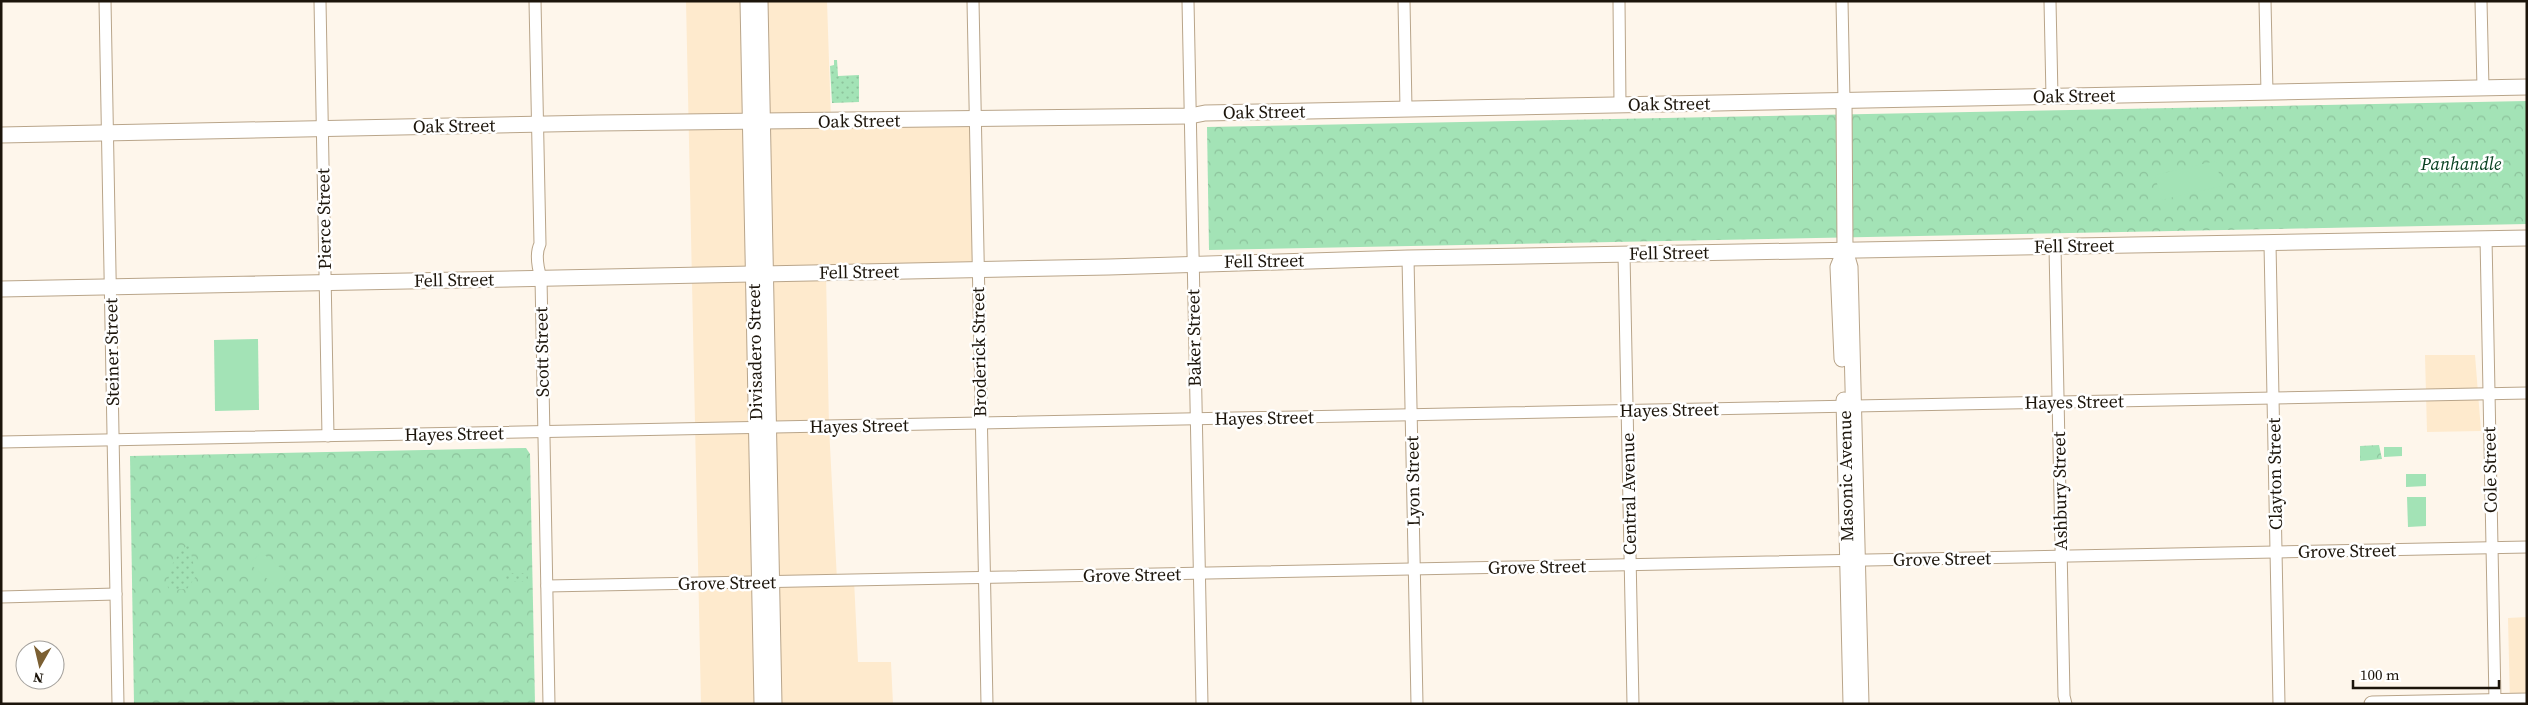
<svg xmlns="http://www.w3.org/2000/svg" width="2528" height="705" viewBox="0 0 2528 705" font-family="'Source Serif 4',serif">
	<defs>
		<pattern id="park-crowns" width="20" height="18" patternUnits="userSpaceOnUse" patternTransform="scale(1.25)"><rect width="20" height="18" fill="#a3e3b6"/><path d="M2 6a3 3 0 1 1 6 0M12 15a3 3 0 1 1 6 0" fill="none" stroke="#8cc29b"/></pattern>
		<pattern id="garden-dots" width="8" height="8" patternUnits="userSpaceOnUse" patternTransform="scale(1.25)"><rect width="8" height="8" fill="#a3e3b6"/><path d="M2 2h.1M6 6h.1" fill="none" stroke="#8cc29b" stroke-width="1.8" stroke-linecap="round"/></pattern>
	</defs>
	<rect width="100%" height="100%" fill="#fef6eb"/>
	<g fill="#feeacd">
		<polygon points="686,1 827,1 831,121 974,119 978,270 826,273 829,427 837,580 854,580 858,662 891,662 893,704 701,704"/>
		<polygon points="2425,355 2475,355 2481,431 2427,432"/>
		<polygon points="2527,617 2527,704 2510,704 2508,618"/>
	</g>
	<g fill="url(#park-crowns)">
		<polygon points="2527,101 2527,224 1209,250 1207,127"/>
		<polygon points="2379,445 2382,459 2360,461 2360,446"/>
		<polygon points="526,448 530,454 535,704 134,704 130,456"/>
	</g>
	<g fill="url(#garden-dots)">
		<polygon points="834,60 837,60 838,76 859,75 859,102 832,103 830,66 834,65"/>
		<path d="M189,544L196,576L187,589L169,590C162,577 178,551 189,544Z"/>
		<rect x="506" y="573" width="22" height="8"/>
	</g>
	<g fill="#a3e3b6">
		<polygon points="2216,161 2222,186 2161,200 2155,175"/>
		<polygon points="258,339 259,410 215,411 214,340"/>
		<polygon points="2384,447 2402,447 2402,456 2384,457"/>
		<polygon points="2406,474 2426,474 2426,486 2406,487"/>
		<polygon points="2407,497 2426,497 2426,526 2408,527"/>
		<polygon points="261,552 288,574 277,587 250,564"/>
	</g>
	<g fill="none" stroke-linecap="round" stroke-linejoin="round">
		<g stroke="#b9a58a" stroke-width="13">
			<g id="minor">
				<polyline points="105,1 118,704"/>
				<polyline points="320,1 328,436"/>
				<path d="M535,1L540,244C535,254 538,268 541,278L549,704"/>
				<polyline points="973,1 987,704"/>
				<polyline points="1188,1 1202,704"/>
				<polyline points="1404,1 1406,109"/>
				<polyline points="1619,1 1620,105"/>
				<polyline points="1842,1 1844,101"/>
				<polyline points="2050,1 2052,97"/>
				<polyline points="2265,1 2267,93"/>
				<polyline points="2481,1 2483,88"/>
				<polyline points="2486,238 2495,701"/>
				<polyline points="2270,244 2279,704"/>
				<polyline points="2055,247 2064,696 2066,704"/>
				<polyline points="1624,254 1633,704"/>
				<polyline points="1408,258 1417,704"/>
				<polyline points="1,442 2527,393"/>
				<polyline points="547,586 2527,547"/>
				<polyline points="1,597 116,594"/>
			</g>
		</g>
		<g stroke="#b9a58a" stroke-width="17">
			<g id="major">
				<polyline points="748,1 762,704"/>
				<polyline points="760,1 774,704"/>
				<polyline points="1844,101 1845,250 1850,267 1861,704"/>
				<polyline points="1,135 598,123 1190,116 1205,113 2527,87"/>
				<polyline points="1,289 1109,267 1408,258 2527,238"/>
				<polyline points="1842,359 1838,267 1845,250"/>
				<polyline points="1844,400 1851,704"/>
				<polyline points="2372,704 2527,701"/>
			</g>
		</g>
		<use href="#minor" stroke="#fff" stroke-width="11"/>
		<use href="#major" stroke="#fff" stroke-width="15"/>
	</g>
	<g text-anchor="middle" stroke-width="5" stroke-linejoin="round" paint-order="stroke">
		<g font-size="18" fill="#1c150b" stroke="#fff">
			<text transform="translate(2074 96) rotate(-1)" y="6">Oak Street</text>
			<text transform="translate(1669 104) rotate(-1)" y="6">Oak Street</text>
			<text transform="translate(1264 112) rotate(-1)" y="6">Oak Street</text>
			<text transform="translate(859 121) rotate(-1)" y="6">Oak Street</text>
			<text transform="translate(454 126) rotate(-1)" y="6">Oak Street</text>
			<text transform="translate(324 219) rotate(-91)" y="6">Pierce Street</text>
			<text transform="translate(2074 246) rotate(-1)" y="6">Fell Street</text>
			<text transform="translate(1669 253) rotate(-1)" y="6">Fell Street</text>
			<text transform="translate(1264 261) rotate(-1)" y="6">Fell Street</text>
			<text transform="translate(859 272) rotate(-1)" y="6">Fell Street</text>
			<text transform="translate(454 280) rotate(-1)" y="6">Fell Street</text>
			<text transform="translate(1194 338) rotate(-91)" y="6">Baker Street</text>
			<text transform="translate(112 352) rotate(-91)" y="6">Steiner Street</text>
			<text transform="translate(542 352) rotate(-91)" y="6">Scott Street</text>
			<text transform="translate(755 352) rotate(-91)" y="6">Divisadero Street</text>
			<text transform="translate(979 352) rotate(-91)" y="6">Broderick Street</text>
			<text transform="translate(2074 402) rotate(-1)" y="6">Hayes Street</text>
			<text transform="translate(1669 410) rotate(-1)" y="6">Hayes Street</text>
			<text transform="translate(1264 418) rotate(-1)" y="6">Hayes Street</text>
			<text transform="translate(859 426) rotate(-1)" y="6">Hayes Street</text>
			<text transform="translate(454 434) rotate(-1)" y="6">Hayes Street</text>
			<text transform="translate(2490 470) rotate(-91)" y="6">Cole Street</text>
			<text transform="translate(2275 474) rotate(-91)" y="6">Clayton Street</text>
			<text transform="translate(1846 476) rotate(-91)" y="6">Masonic Avenue</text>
			<text transform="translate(1413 481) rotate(-91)" y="6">Lyon Street</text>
			<text transform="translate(2060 491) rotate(-91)" y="6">Ashbury Street</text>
			<text transform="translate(1629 494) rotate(-91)" y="6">Central Avenue</text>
			<text transform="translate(2347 551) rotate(-1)" y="6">Grove Street</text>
			<text transform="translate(1942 559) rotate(-1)" y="6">Grove Street</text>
			<text transform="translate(1537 567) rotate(-1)" y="6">Grove Street</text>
			<text transform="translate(1132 575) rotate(-1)" y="6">Grove Street</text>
			<text transform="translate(727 583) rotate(-1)" y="6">Grove Street</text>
		</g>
		<g font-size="18" font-style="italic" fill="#084121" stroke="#fff">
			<text x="2461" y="170">Panhandle</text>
		</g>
	</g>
	<rect width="2528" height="705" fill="none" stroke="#1c150b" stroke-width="5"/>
	<g transform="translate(40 665) rotate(188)"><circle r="24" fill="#ffffff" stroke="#a4a19d"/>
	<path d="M0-4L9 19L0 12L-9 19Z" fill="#7b5f32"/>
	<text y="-8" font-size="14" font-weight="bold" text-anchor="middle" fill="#1c150b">N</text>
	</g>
	<path d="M2353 680v8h146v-8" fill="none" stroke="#1c150b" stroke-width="2.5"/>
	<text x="2360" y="680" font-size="15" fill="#1c150b" stroke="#ffffff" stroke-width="4" paint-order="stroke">100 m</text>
</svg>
